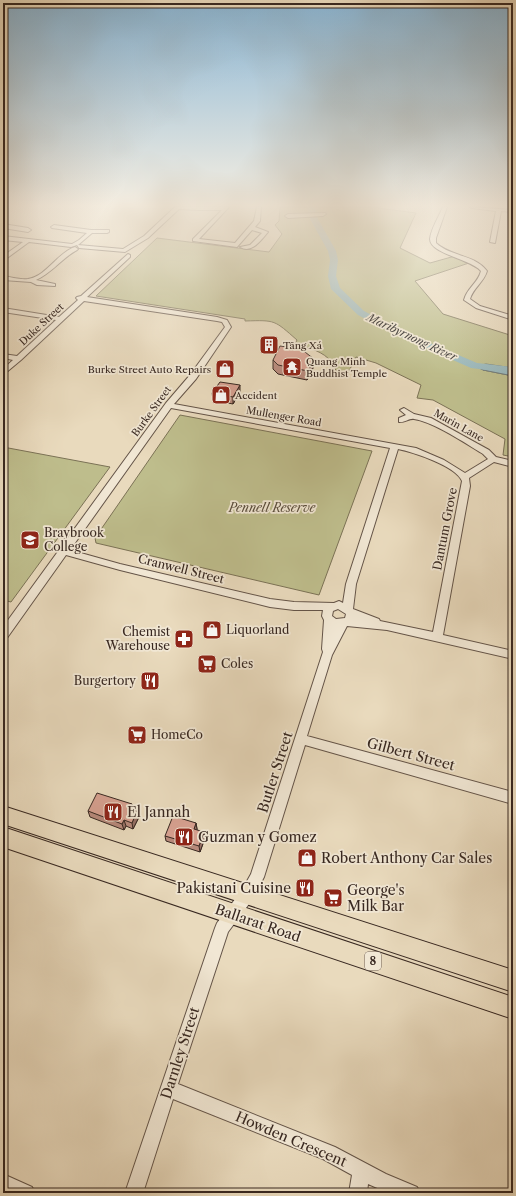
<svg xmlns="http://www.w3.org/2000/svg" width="516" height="1196" viewBox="0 0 516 1196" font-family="'Libre Caslon Text',serif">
	<rect width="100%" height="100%" fill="#e9dabd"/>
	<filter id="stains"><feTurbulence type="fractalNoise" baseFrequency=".005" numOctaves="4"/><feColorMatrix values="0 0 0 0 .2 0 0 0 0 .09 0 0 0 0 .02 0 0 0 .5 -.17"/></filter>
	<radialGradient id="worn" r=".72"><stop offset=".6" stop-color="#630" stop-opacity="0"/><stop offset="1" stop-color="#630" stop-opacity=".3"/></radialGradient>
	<g fill="#bebd8c" stroke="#7b7256">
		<path d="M280,207H379L378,208L416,213L400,248L430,263L455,256L472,262L415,281L443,314L513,336V370H483L513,376V457L503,455L505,439L433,400L417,398L421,385L376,363L356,357L348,373L336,371C332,357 319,351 306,347L304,349L297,348L295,344L297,340C274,320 276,320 245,321V319L96,296L157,238L269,252L282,234L275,225L279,221Z"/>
		<polygon points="180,415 372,451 319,595 96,543 95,538"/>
		<polygon points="3,447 110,467 11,602 3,600"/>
	</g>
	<polygon fill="#9bb8bb" stroke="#737e7d" points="486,364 513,368 513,376 483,370 475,366"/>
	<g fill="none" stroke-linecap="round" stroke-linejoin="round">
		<polygon fill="#9bb8bb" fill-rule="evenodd" points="308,207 316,207 318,219 336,251 338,260 336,276 340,288 364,311 400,330 477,363 513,367 513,373 471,368 394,334 358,315 331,289 328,276 330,260 328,251 310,219"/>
		<g stroke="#645448" stroke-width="2">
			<g id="minor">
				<path d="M175,207H229L199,239L235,243L254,221L257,207H261L260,221L255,227L268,232C261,240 252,254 240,247L250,245L262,233L252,230L237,247L193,241V239L222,210H198L179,209L148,238L125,252L79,248L77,245L71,247L29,242L3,261V256L23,242L3,240V236L72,244L79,240L87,233L52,228L51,227L54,225L91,230H109V232L107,233H92L78,245L123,249L144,236Z"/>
				<path d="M443,207H447L436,238V243C451,257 474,254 487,271C484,282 473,288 470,299L480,306L513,316V320L476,308L464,300C467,288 478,283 481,271C471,259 430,254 430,239C431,229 439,216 443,207Z"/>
				<polygon points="470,207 513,210 513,212 501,211 495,243 490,242 496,211 472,208"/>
				<polygon points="325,213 326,214 323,216 288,218 285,216 288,214"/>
				<polygon points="3,224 28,228 31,230 28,232 3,228"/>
				<path d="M75,247L78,249L77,250C62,258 52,273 36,280L55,284V286L37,285L31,282L3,280V276C11,277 20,280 28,279C47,276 57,253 75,247Z"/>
				<path d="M128,254L130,255V257L87,297L217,317L227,320L231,327L196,379L174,404L416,448L444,460L465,473L488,459L483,454C465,443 434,422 414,419C409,418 405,423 399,422V418L406,415L400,410L404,408L414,414L431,418L489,450L496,457L513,461V467L494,462L469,478L470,486L443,635L513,651V659L387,630L347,626L332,655L307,736L513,792V804L305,745L264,877L252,900L228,932L178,1084L335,1147L386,1174L417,1187L420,1193H389L368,1184L367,1193H349L352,1175L323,1159L173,1099L143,1193H125L215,928L217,923L242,890L251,874L323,652L322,649L324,620L322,616L323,610H294L270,607L120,570L66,555L7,638L3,639V627L166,403L190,375L225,327L222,322L217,321L84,301L21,360L3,375V369L13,360L3,358V354L17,356L56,320L3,312V308L59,317L78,300L76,298L77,297L81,296ZM171,408L390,448L346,584L343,603L339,601L334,603L294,602L270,599L120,564L70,550ZM398,449C413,452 456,466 462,481L433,632L380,621L379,619L353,609L356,584ZM338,609L346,614L345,618L336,619L332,616L333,611Z"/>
				<polygon points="3,1174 32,1187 35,1193 3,1192"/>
			</g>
		</g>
		<g stroke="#382821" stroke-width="2">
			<g id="highway">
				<polygon points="3,806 513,970 513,992 3,824"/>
				<polygon points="3,827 513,997 513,1019 3,847"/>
			</g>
		</g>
		<use href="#minor" fill="#f1e7d4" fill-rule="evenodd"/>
		<use href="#highway" fill="#e9dabd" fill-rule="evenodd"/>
	</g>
	<g fill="#b88a7c" stroke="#382821">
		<polygon points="273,360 313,368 307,380 278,374 273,369"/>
		<polygon points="240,392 233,404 213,400 212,393"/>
		<polygon points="132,804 134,810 139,817 133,829 126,826 124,830 90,817 88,811"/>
		<polygon points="196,823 197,829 197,830 205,838 200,852 166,841 165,836"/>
	</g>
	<g fill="#967065" stroke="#382821">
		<polygon points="314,359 313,368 307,380 308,371"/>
		<polygon points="240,385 240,392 233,404 233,397"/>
		<polygon points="132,804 134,810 130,808"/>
		<polygon points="137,811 139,817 133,829 132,823"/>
		<polygon points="124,820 126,826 124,830 122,824"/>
		<polygon points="196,823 197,829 195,835 194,829"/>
		<polygon points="204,832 205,838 200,852 199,846"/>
	</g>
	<g fill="#d6a090" stroke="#382821">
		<polygon points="280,346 301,349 314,359 308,371 278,365 273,360"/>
		<polygon points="220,382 240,385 233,397 212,393"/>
		<polygon points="97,793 132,804 130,808 137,811 132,823 124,820 122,824 88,811"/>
		<polygon points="173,816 196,823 194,829 204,832 199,846 165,836"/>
	</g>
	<linearGradient id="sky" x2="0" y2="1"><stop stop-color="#89b6d6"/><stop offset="0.55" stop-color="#f5eee1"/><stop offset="1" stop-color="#f5eee1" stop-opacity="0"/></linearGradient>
	<rect width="516" height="374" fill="url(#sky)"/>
	<defs>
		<g id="building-square" transform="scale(1)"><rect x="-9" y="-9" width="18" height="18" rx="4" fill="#8f2418" stroke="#f1e7d4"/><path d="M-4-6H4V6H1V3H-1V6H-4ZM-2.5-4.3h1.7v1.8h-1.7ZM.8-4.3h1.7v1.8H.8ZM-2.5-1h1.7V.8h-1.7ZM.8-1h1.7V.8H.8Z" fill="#fff"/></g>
		<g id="temple-square" transform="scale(1)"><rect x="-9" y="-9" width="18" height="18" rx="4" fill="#8f2418" stroke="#f1e7d4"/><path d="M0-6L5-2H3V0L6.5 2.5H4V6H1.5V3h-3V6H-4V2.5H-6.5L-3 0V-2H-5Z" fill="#fff"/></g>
		<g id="shop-square" transform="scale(1)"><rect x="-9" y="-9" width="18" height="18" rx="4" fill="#8f2418" stroke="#f1e7d4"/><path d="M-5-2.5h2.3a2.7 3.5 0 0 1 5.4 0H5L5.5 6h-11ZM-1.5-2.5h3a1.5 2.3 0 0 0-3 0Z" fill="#fff"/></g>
		<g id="school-square" transform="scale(1)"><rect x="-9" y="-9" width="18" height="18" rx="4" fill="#8f2418" stroke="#f1e7d4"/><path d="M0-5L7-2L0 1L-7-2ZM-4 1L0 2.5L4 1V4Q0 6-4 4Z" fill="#fff"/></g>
		<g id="pharmacy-square" transform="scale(1)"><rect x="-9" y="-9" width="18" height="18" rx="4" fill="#8f2418" stroke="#f1e7d4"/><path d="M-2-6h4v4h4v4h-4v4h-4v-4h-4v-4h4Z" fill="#fff"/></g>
		<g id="supermarket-square" transform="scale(1)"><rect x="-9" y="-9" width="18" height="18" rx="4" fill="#8f2418" stroke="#f1e7d4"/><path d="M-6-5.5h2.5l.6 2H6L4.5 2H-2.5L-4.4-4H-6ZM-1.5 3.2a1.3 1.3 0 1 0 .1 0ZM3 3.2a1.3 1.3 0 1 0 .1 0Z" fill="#fff"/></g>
		<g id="restaurant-square" transform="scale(1)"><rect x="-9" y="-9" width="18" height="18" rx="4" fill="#8f2418" stroke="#f1e7d4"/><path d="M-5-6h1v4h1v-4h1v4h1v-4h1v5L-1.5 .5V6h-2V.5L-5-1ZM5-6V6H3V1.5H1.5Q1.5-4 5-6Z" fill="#fff"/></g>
	</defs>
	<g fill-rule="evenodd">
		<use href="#building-square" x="269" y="345"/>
		<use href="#temple-square" x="292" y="367"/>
		<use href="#shop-square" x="225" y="369"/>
		<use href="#shop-square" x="221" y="395"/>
		<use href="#school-square" x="30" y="540"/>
		<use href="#shop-square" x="212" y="630"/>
		<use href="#pharmacy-square" x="184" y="639"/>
		<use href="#supermarket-square" x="207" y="664"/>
		<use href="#restaurant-square" x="150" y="681"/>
		<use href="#supermarket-square" x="137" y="735"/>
		<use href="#restaurant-square" x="113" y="812"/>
		<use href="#restaurant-square" x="184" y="837"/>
		<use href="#shop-square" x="307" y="858"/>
		<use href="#restaurant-square" x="305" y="888"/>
		<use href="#supermarket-square" x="333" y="898"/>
	</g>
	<g text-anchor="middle" stroke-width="3.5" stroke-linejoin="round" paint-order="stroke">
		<g font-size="10" fill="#382821" stroke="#f1e7d4">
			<text transform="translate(41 324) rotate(-43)" y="4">Duke Street</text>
			<text transform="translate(151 411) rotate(-54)" y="4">Burke Street</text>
			<text transform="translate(284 416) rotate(10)" y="4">Mullenger Road</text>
			<text transform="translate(459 425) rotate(29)" y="4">Marin Lane</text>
		</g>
		<g font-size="10" fill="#382821" stroke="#f1e7d4" text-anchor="start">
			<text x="283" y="349">Tăng Xá</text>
			<text x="306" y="365">Quang Minh<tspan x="306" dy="12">Buddhist Temple</tspan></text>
			<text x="211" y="373" text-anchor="end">Burke Street Auto Repairs</text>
			<text x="235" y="399">Accident</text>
		</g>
		<g font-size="11" font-style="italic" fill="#514c48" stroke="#f1e7d4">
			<text transform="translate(412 337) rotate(25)" y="4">Maribyrnong River</text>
		</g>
		<rect fill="#f1e7d4" stroke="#706157" stroke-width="1" x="365" y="952" width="16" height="18" rx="3"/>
		<g font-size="11" font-weight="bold" fill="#382821">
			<text x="373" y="965">8</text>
		</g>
		<g font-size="12" font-style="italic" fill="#5a4d3c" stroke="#f1e7d4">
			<text x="272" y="512">Pennell Reserve</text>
		</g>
		<g font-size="12" fill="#382821" stroke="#f1e7d4">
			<text transform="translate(445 529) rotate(-79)" y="4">Dantum Grove</text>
			<text transform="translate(181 569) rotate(14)" y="4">Cranwell Street</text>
		</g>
		<g font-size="12" fill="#382821" stroke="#f1e7d4" text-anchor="start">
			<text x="44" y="537">Braybrook<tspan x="44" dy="14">College</tspan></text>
			<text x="226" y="634">Liquorland</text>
			<text x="170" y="636" text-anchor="end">Chemist<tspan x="170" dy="14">Warehouse</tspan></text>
			<text x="221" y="668">Coles</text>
			<text x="136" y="685" text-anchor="end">Burgertory</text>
			<text x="151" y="739">HomeCo</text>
		</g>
		<g font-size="14" fill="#382821" stroke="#f1e7d4">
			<text transform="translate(411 754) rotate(15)" y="5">Gilbert Street</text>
			<text transform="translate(275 772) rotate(-72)" y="5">Butler Street</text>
			<text transform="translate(258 923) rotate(19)" y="5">Ballarat Road</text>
			<text transform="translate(180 1053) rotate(-72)" y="5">Darnley Street</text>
			<text transform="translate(291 1139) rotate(23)" y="5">Howden Crescent</text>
		</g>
		<g font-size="14" fill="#382821" stroke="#f1e7d4" text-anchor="start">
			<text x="127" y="817">El Jannah</text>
			<text x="198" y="842">Guzman y Gomez</text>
			<text x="321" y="863">Robert Anthony Car Sales</text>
			<text x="291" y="893" text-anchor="end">Pakistani Cuisine</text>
			<text x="347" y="895">George's<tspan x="347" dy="16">Milk Bar</tspan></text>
		</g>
	</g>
	<rect width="516" height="1196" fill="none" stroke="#e9dabd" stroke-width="16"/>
	<rect x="4" y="4" width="508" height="1188" fill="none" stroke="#382821" stroke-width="2"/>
	<rect x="8" y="8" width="500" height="1180" fill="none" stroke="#382821"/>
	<rect width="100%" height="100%" filter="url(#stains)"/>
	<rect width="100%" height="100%" fill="url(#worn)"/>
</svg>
